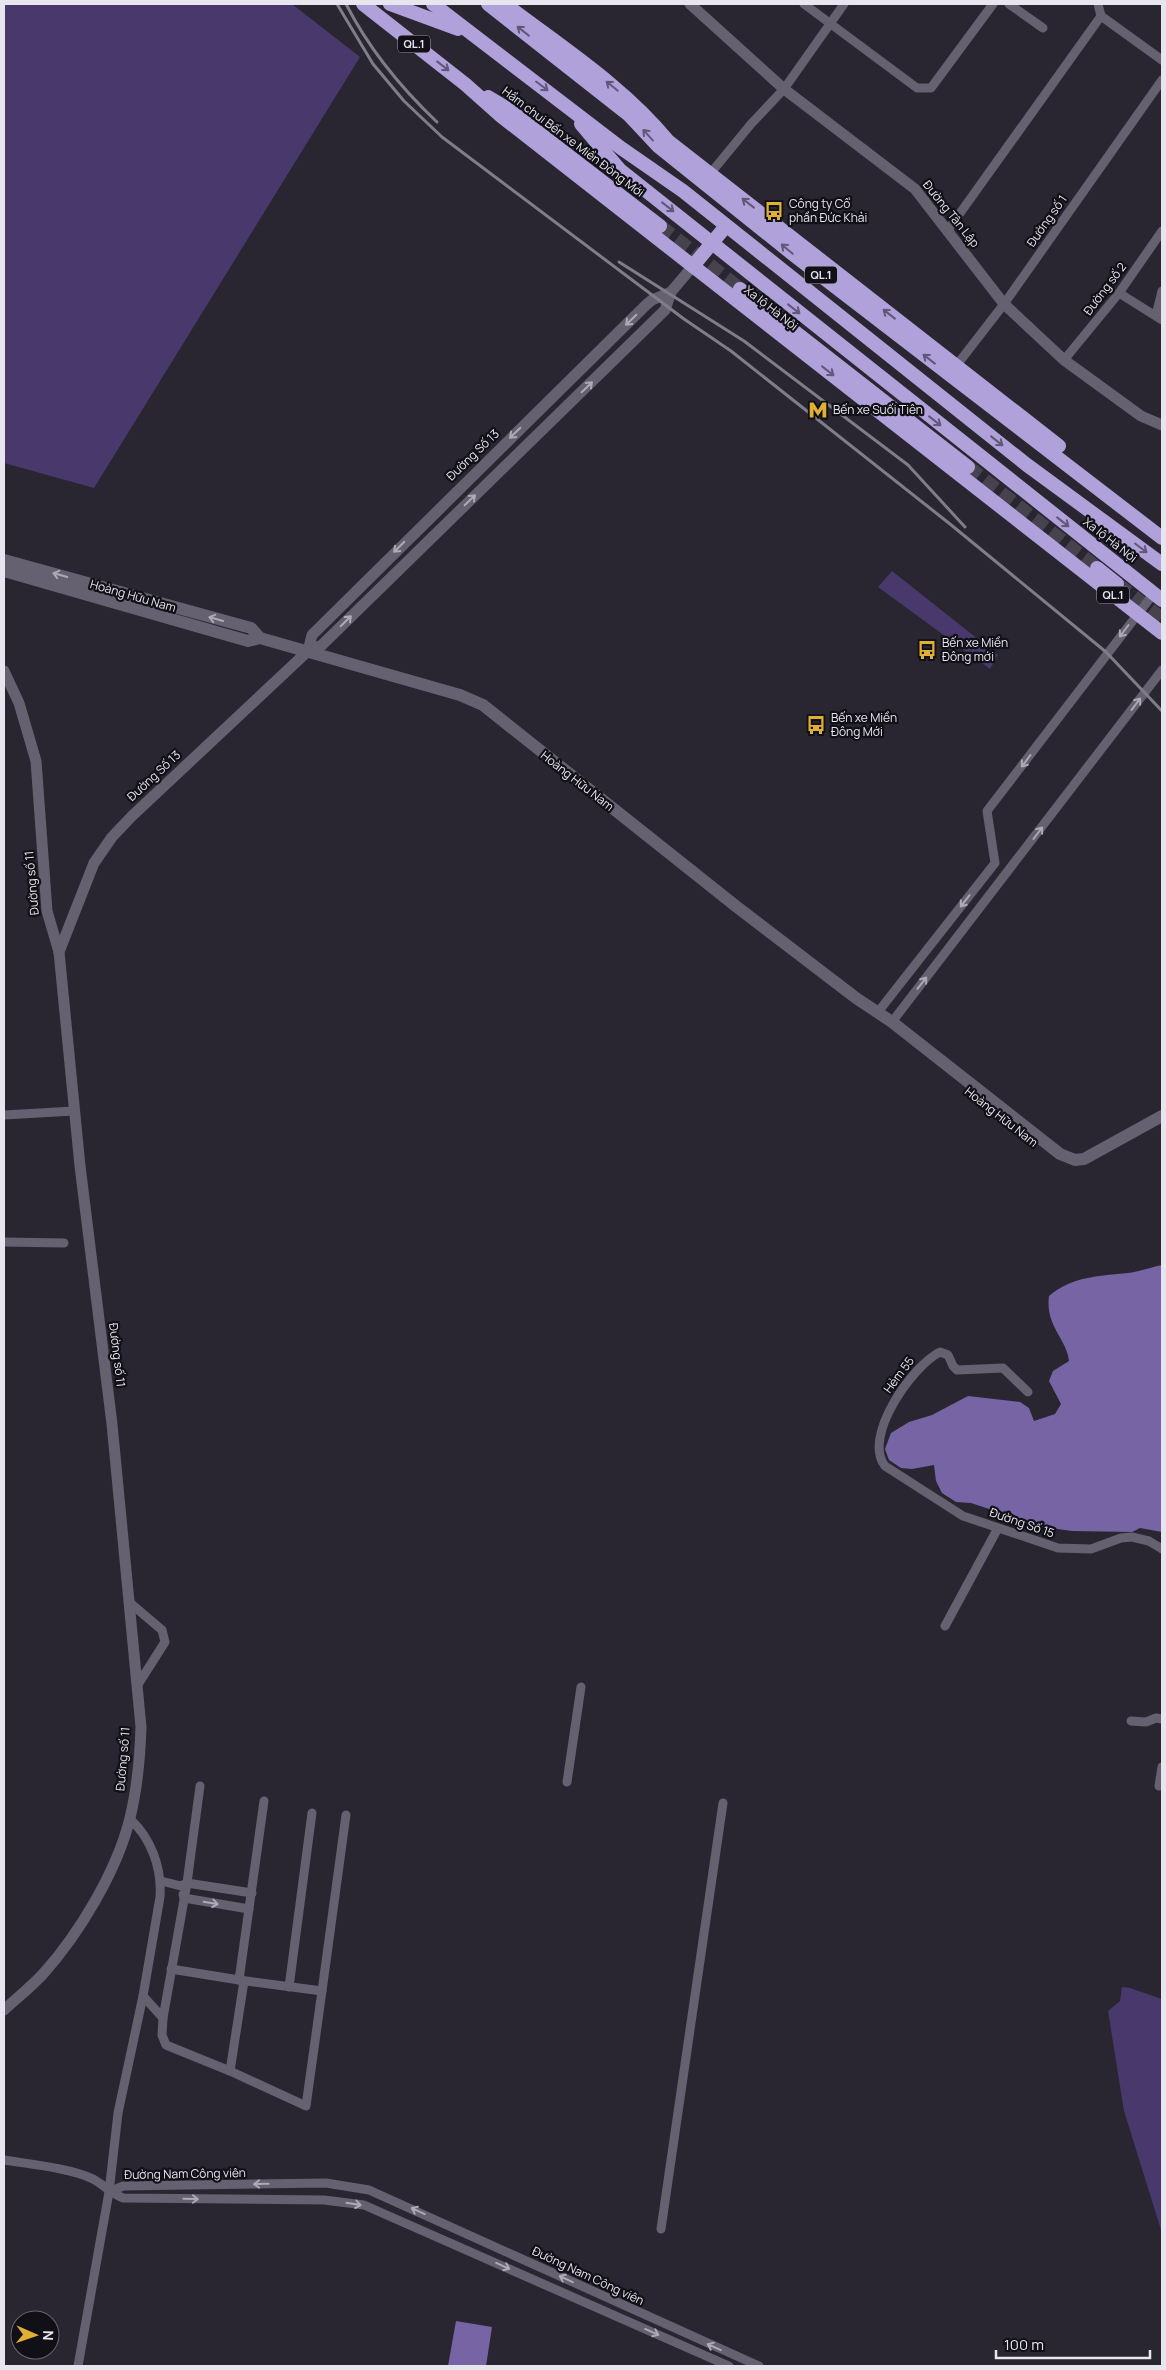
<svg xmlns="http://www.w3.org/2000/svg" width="1166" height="2370" viewBox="0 0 1166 2370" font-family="Manrope,sans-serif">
	<rect width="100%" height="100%" fill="#292632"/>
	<g fill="#48386b">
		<polygon points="4,4 292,4 360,57 94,488 4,463"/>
		<polygon points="892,571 998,655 990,669 878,587"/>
		<polygon points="1122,1987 1130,1988 1162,1999 1162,2233 1124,2111 1108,2011 1120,2001"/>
	</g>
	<g fill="#7764a5">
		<path d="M1162,1265V1532L1140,1528L1132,1532L1072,1531L1044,1527L971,1503L956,1502L942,1493L936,1481L934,1465L912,1469L901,1468L889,1460L885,1449L891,1433L909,1422L932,1415L968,1396L1020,1402L1029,1408L1034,1421L1055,1414L1061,1404L1049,1381L1053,1371L1069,1361C1067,1339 1045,1326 1049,1296C1072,1276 1100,1276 1128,1273C1139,1272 1151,1267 1162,1265Z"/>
		<polygon points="456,2321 492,2327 486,2366 448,2366"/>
	</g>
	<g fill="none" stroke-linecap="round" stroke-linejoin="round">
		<g stroke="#46434e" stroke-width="14" stroke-dasharray="14 7" stroke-linecap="butt">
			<polyline points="660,226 740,289"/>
			<polyline points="968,467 1097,568"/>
			<polyline points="1117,584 1162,619"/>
		</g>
		<g stroke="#656170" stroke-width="9">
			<polyline points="804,4 917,88 931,88 993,4"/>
			<polyline points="1009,4 1043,28"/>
			<polyline points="1098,4 1101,16 1162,60"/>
			<polyline points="710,174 751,124 784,89 844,4"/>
			<polyline points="948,230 1101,16"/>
			<polyline points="1119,293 1162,320"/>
			<polyline points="1156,315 1162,291"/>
			<polyline points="1064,360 1119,293 1162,231"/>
			<polyline points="953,370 1004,304 1162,80"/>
			<polyline points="878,1012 995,863 987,811 1154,593"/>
			<polyline points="892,1022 1162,670"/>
			<polyline points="4,1115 74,1111"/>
			<polyline points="4,1242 64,1243"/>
			<path d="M1028,1392L1003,1368L957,1370L953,1366L948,1355L940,1352C912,1366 862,1437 885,1466L963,1516L1058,1548L1091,1549L1121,1538L1132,1537L1149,1541L1162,1549"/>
			<polyline points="129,1602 162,1630 165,1642 137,1686"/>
			<polyline points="945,1626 998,1528"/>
			<polyline points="1131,1721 1146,1722 1156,1718 1162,1719"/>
			<polyline points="567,1782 581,1687"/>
			<polyline points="200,1786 187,1883 163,2018 162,2035 166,2045 230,2071 306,2106 322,1991"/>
			<polyline points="1159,1786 1162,1767"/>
			<polyline points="161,1881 181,1886 187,1883 252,1893"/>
			<polyline points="183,1894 184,1898 249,1909"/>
			<polyline points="171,1969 239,1980 264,1801"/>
			<polyline points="239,1980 322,1991 346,1815"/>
			<polyline points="289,1987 312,1813"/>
			<polyline points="143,1996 163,2018"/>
			<polyline points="230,2071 244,1981"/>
			<path d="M4,2160C28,2164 71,2168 93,2179C104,2185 109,2192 123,2198L324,2200L364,2205L729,2366"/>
			<polyline points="109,2192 123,2186 326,2183 369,2190 759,2366"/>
			<polyline points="661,2229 723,1803"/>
			<path d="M78,2366L109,2192L118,2113L143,1996L160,1897C162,1868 151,1838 130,1819"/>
		</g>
		<g stroke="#656170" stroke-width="11">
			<polyline points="690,4 784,89 915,189 1004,304 1064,360 1141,416 1162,425"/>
			<polyline points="308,651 312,635 646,305 652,300 671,292"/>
			<path d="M4,671L19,703L36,761L47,911L59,952L80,1166L112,1424L141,1727C140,1758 137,1789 130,1818C117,1871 79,1934 43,1974C31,1987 17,1998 4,2010"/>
			<polyline points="59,952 94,863 112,837 132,816 308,651 322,645 665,310 671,292 693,266"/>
		</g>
		<g stroke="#656170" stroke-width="12">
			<polyline points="4,560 251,628 260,638"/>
			<polyline points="4,571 248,641 260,638 460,695 483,705 737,907 856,998 892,1022 1060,1154 1075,1160 1084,1159 1162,1116"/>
		</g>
		<g stroke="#b0a1da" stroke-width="14">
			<polyline points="363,4 465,84 501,116 1162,633"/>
			<polyline points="390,4 458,29"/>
			<polyline points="433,4 621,148 683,191 1027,465 1162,564"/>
			<polyline points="488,4 629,115 658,146 794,255 1162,538"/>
			<path d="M505,4C561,47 623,86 668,141L1059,446"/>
			<polyline points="488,97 508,109 660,226"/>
			<polyline points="581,124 620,170 1162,600"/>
			<polyline points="693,266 726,226"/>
			<polyline points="740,289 968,467"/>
			<polyline points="1097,568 1117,584"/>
		</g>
		<g stroke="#7f7d87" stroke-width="3">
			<polyline points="337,4 373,64 404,101 442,137 684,319 731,351 950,524 1106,652 1162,711"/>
			<path d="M346,4C369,49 400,87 437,122"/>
			<polyline points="619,262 744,341 908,465 965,527"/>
		</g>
	</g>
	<defs><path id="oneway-shaft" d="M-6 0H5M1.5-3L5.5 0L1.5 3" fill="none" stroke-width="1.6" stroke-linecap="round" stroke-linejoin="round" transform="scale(1.25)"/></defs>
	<g stroke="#605878">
		<use href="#oneway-shaft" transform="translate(523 31) rotate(-142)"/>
		<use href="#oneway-shaft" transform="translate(443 66) rotate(38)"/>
		<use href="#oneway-shaft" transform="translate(542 86) rotate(37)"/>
		<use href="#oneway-shaft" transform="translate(612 86) rotate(-141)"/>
		<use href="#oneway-shaft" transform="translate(648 135) rotate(-132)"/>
		<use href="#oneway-shaft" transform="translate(748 203) rotate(-142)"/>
		<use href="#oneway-shaft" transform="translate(668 207) rotate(38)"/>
		<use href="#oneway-shaft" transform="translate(787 249) rotate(-140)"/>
		<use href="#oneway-shaft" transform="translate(794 309) rotate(38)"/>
		<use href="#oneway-shaft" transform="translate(889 314) rotate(-142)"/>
		<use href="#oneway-shaft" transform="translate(929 359) rotate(-142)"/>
		<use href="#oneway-shaft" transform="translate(828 371) rotate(38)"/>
		<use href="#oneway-shaft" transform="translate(935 421) rotate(38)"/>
		<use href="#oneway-shaft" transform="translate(997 441) rotate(38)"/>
		<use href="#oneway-shaft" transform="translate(1063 522) rotate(38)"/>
		<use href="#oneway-shaft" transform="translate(1141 548) rotate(37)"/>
	</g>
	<g stroke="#acaab5">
		<use href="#oneway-shaft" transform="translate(631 320) rotate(136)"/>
		<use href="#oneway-shaft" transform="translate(587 387) rotate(-44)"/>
		<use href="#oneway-shaft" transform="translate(515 433) rotate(136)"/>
		<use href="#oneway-shaft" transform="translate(470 500) rotate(-44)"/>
		<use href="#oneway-shaft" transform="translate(399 547) rotate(135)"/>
		<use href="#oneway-shaft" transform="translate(60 575) rotate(-164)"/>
		<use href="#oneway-shaft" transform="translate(216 619) rotate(-164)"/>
		<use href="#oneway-shaft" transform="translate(346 621) rotate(-45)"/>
		<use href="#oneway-shaft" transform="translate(1124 631) rotate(127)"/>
		<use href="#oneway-shaft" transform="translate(1136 704) rotate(-53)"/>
		<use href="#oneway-shaft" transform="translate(1026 761) rotate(127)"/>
		<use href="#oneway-shaft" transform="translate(1038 833) rotate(-53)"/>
		<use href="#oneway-shaft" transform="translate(965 901) rotate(128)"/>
		<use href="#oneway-shaft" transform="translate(922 983) rotate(-52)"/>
		<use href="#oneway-shaft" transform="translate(211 1903) rotate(9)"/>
		<use href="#oneway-shaft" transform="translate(261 2184) rotate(179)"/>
		<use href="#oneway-shaft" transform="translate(191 2199) rotate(1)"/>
		<use href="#oneway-shaft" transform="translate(354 2204) rotate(9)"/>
		<use href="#oneway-shaft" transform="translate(418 2211) rotate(-155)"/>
		<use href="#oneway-shaft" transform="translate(503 2266) rotate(24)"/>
		<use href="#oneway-shaft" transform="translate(566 2279) rotate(-155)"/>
		<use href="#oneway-shaft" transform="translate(652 2332) rotate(24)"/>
		<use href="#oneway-shaft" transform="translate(714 2347) rotate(-156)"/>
	</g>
	<defs>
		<g id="bus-bare" transform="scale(1.5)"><path d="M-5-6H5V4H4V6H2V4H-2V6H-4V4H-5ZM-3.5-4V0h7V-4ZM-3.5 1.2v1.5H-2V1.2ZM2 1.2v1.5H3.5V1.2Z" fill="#e0b034" stroke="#111016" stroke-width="2.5" paint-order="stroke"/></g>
		<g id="metro-bare" transform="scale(1.5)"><path d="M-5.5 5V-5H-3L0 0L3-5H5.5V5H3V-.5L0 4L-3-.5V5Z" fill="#e0b034" stroke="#111016" stroke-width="2.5" paint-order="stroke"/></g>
	</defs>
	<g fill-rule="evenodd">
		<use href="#bus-bare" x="774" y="211"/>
		<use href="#metro-bare" x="818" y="410"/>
		<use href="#bus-bare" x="927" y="650"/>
		<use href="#bus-bare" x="816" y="725"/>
	</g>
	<g text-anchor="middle" stroke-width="4.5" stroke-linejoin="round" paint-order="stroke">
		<g fill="#111016" stroke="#a7a5ad" stroke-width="1">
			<rect x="398" y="35.5" width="32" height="17" rx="4"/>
			<rect x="805" y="266.5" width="32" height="17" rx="4"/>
			<rect x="1097" y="586.5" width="32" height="17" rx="4"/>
		</g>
		<g font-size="11" font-weight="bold" fill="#e7e5ee">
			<text x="414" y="48">QL.1</text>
			<text x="821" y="279">QL.1</text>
			<text x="1113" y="599">QL.1</text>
		</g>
		<g font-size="12" fill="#e7e5ee" stroke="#111016">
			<text transform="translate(573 142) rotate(37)" y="4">Hầm chui Bến xe Miền Đông Mới</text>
			<text transform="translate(951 214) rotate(51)" y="4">Đường Tân Lập</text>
			<text transform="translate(1047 221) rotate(-55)" y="4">Đường số 1</text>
			<text transform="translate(1105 289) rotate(-53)" y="4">Đường số 2</text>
			<text transform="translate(771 308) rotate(38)" y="4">Xa lộ Hà Nội</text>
			<text transform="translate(473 455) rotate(-44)" y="4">Đường Số 13</text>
			<text transform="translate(1110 540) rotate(38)" y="4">Xa lộ Hà Nội</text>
			<text transform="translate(133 596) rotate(16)" y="4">Hoàng Hữu Nam</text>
			<text transform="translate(154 776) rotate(-43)" y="4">Đường Số 13</text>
			<text transform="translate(577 781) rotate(38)" y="4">Hoàng Hữu Nam</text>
			<text transform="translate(32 883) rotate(-95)" y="4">Đường số 11</text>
			<text transform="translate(1001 1117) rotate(38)" y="4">Hoàng Hữu Nam</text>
			<text transform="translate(117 1355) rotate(83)" y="4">Đường số 11</text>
			<text transform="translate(899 1375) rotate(-53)" y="4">Hẻm 55</text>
			<text transform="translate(1022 1523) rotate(19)" y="4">Đường Số 15</text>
			<text transform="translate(123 1759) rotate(-85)" y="4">Đường số 11</text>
			<text transform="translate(185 2174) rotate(-1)" y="4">Đường Nam Công viên</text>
			<text transform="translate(588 2276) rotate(25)" y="4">Đường Nam Công viên</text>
		</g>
		<g font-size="12" fill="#e7e5ee" stroke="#111016" text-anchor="start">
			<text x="789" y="208">Công ty Cổ<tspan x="789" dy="14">phần Đức Khải</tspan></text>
			<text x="833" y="414">Bến xe Suối Tiên</text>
			<text x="942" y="647">Bến xe Miền<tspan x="942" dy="14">Đông mới</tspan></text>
			<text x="831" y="722">Bến xe Miền<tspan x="831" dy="14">Đông Mới</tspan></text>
		</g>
	</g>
	<rect width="1166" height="2370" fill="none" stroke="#e7e5ee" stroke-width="10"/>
	<g transform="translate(35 2335) rotate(92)"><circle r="24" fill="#111016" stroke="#67656c"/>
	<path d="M0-4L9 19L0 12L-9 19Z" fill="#e0b034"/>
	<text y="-8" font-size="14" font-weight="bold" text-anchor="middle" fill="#e7e5ee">N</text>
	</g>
	<path d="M996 2350v8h154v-8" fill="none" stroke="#e7e5ee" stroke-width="2.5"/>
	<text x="1004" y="2350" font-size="15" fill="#e7e5ee" stroke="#111016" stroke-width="4" paint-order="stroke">100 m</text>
</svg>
